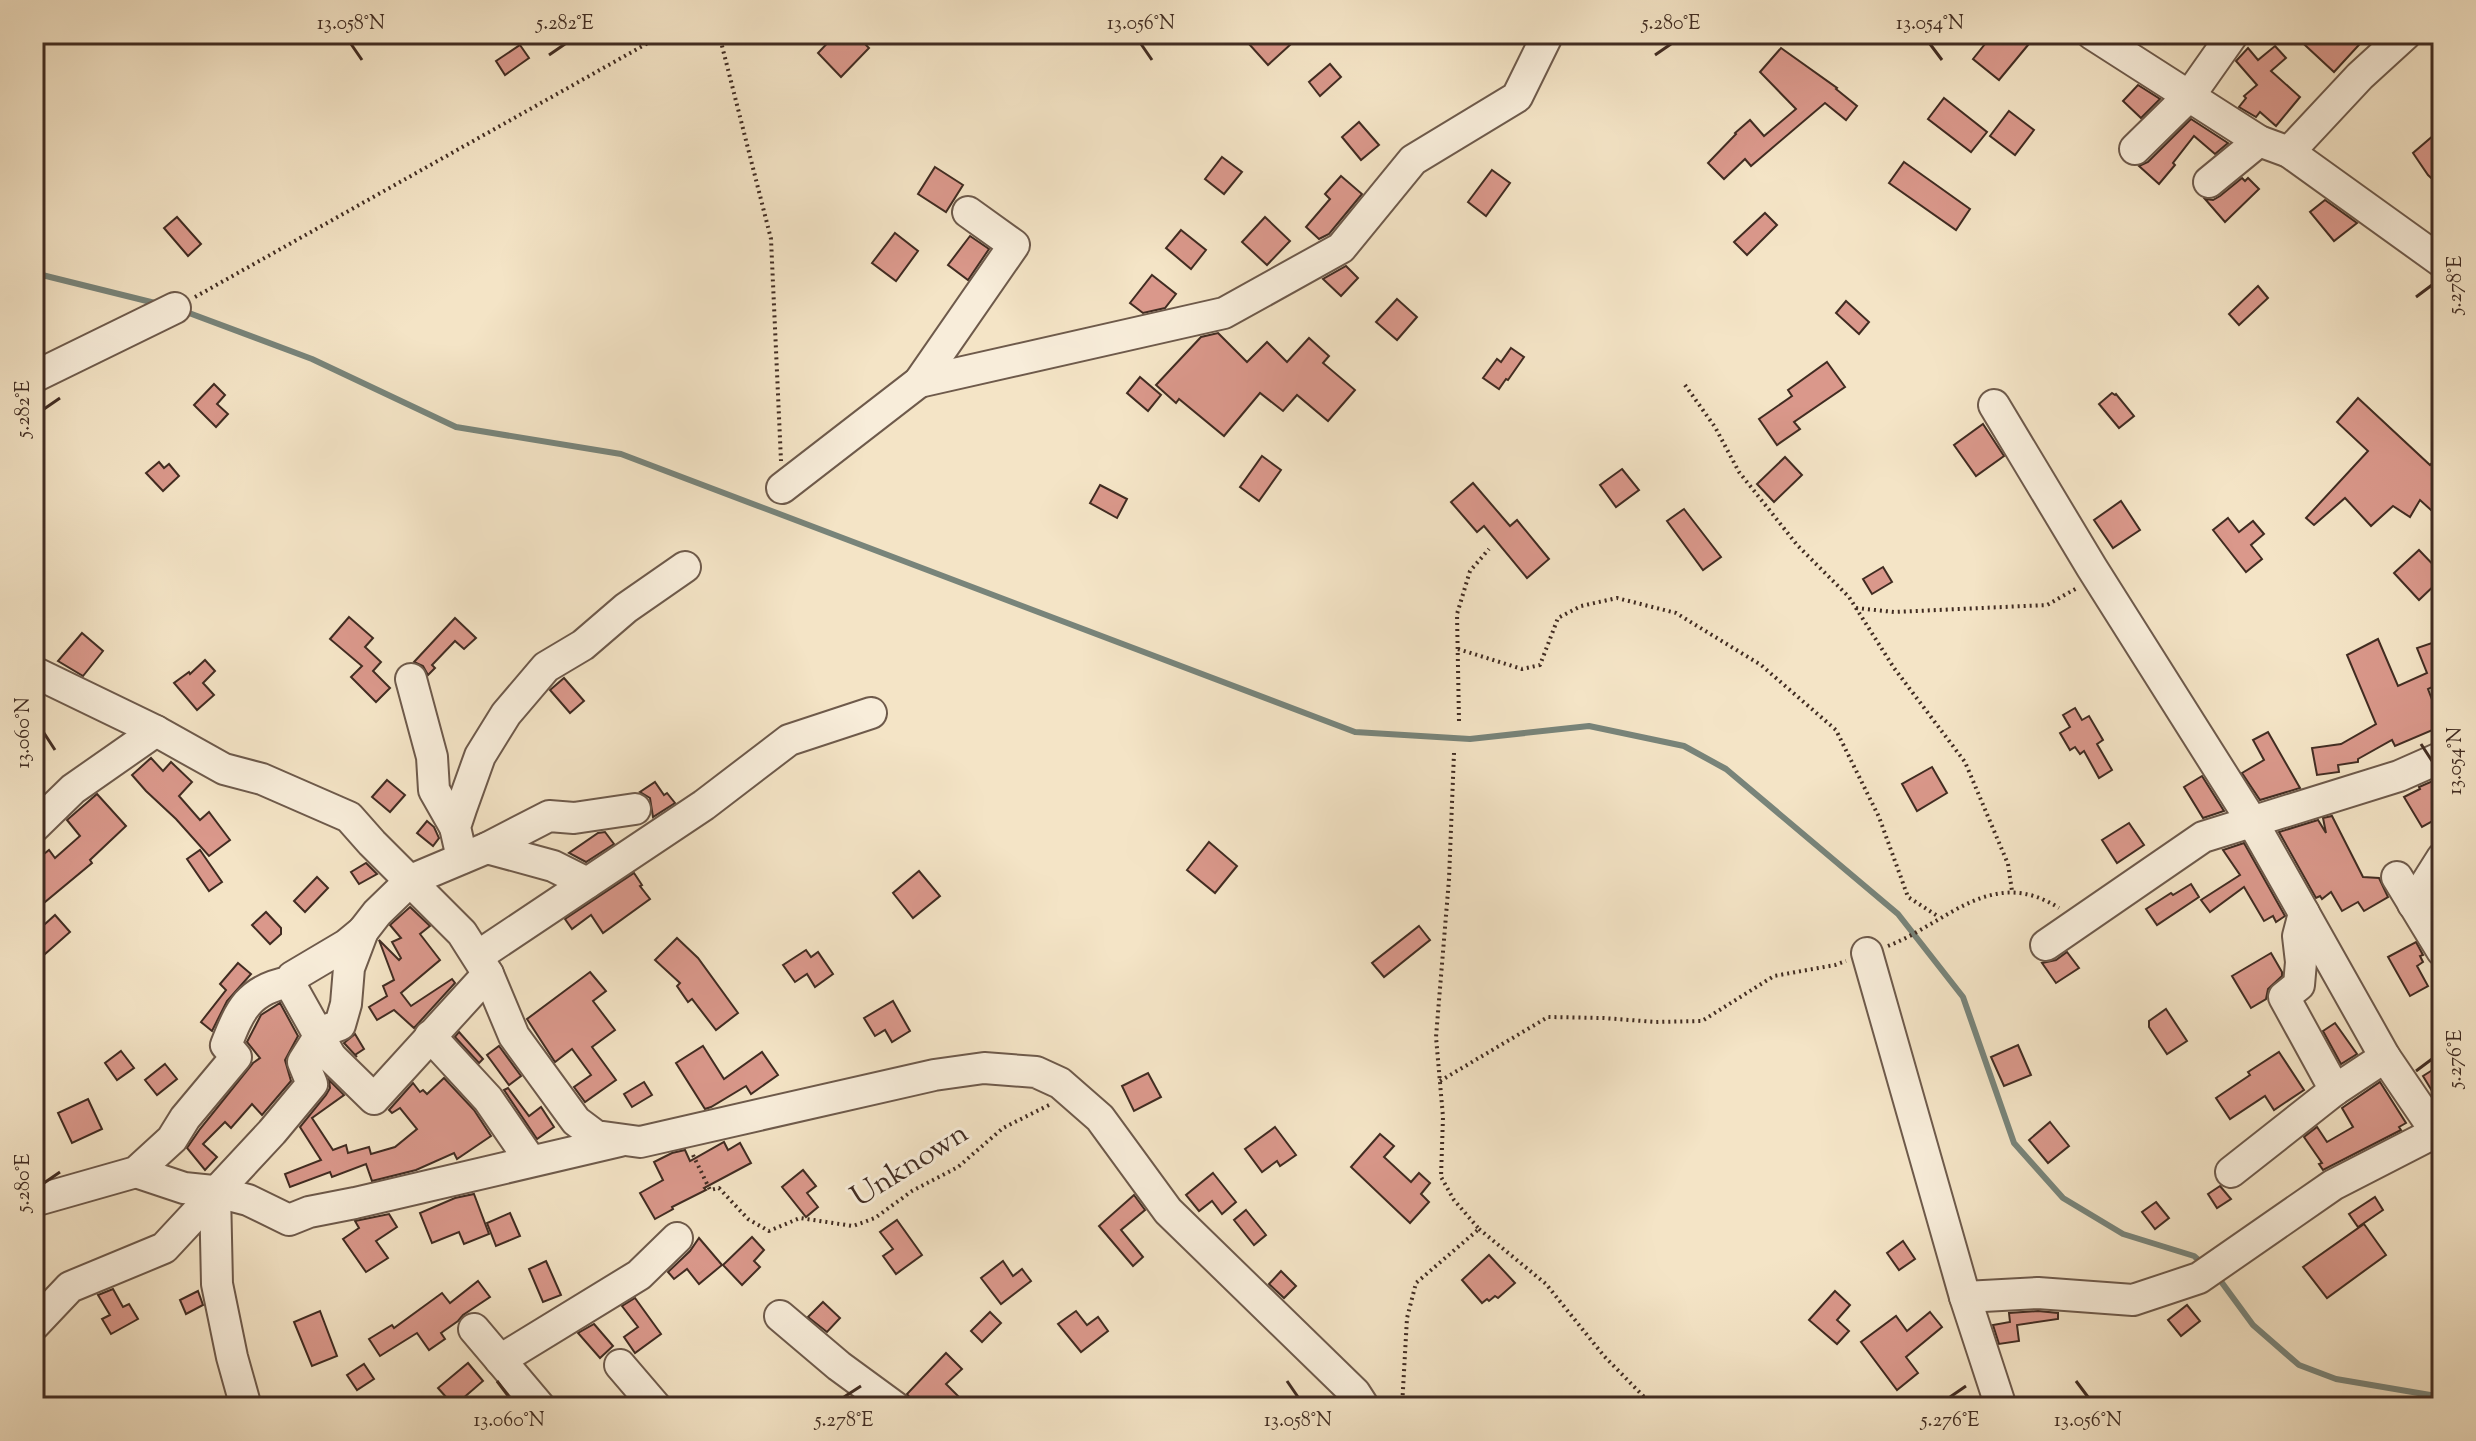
<svg xmlns="http://www.w3.org/2000/svg" width="2476" height="1441" viewBox="0 0 2476 1441" font-family="'Sorts Mill Goudy',serif">
	<rect width="100%" height="100%" fill="#f4e4c6"/>
	<filter id="stains"><feTurbulence type="fractalNoise" baseFrequency=".0025" numOctaves="4"/><feColorMatrix values="0 0 0 0 .2 0 0 0 0 .09 0 0 0 0 .02 0 0 0 .5 -.17"/></filter>
	<radialGradient id="worn" r=".72"><stop offset=".6" stop-color="#630" stop-opacity="0"/><stop offset="1" stop-color="#630" stop-opacity=".3"/></radialGradient>
	<g fill="none" stroke-linecap="round" stroke-linejoin="round">
		<g stroke="#78847a" stroke-width="6">
			<polyline points="34,273 159,304"/>
			<polyline points="181,310 312,359 456,427 621,454 1355,732 1470,739 1589,726 1684,746 1726,769 1898,914 1963,997 2014,1143 2063,1198 2123,1234 2194,1256 2202,1263"/>
			<polyline points="2217,1276 2253,1325 2299,1365 2336,1379 2442,1397"/>
		</g>
	</g>
	<g fill="#da988b" stroke="#412c22" stroke-width="2">
		<polygon points="836,34 855,34 869,48 841,77 818,53"/>
		<polygon points="1240,34 1302,34 1268,65"/>
		<polygon points="1993,34 2015,34 2028,45 1999,80 1973,59"/>
		<polygon points="2293,34 2369,34 2334,72"/>
		<polygon points="520,45 529,58 505,75 496,61"/>
		<polygon points="2275,46 2286,58 2271,71 2300,97 2276,126 2260,112 2256,117 2239,107 2246,98 2244,96 2257,85 2236,61 2248,48 2258,60"/>
		<polygon points="1781,48 1837,88 1836,89 1857,106 1846,120 1825,103 1751,166 1745,159 1724,179 1708,163 1736,134 1735,133 1750,120 1764,136 1796,109 1760,72"/>
		<polygon points="1330,64 1341,77 1320,96 1309,82"/>
		<polygon points="2138,85 2160,99 2141,118 2123,101"/>
		<polygon points="1944,98 1987,132 1971,152 1928,119"/>
		<polygon points="2009,111 2034,130 2015,155 1990,136"/>
		<polygon points="2191,119 2228,143 2215,154 2194,136 2173,163 2175,165 2159,184 2139,166 2148,162"/>
		<polygon points="1359,122 1379,145 1361,160 1342,137"/>
		<polygon points="2434,135 2442,144 2442,188 2428,175 2413,153"/>
		<polygon points="1222,157 1242,172 1224,194 1205,179"/>
		<polygon points="1904,162 1970,209 1956,230 1889,183"/>
		<polygon points="935,167 963,185 946,212 918,194"/>
		<polygon points="1492,170 1510,183 1486,216 1468,202"/>
		<polygon points="1341,176 1362,194 1329,234 1319,239 1306,227 1330,199 1325,194"/>
		<polygon points="2242,178 2245,181 2248,178 2259,189 2225,222 2205,199 2213,200 2220,196"/>
		<polygon points="2325,200 2357,223 2334,241 2310,212"/>
		<polygon points="1765,213 1777,225 1747,255 1734,242"/>
		<polygon points="177,217 201,244 188,256 164,228"/>
		<polygon points="1265,217 1290,241 1267,265 1242,242"/>
		<polygon points="1181,230 1206,250 1191,269 1166,248"/>
		<polygon points="895,233 918,251 896,281 872,263"/>
		<polygon points="970,236 989,249 968,280 948,265"/>
		<polygon points="1346,266 1358,278 1341,296 1323,279"/>
		<polygon points="1152,275 1176,294 1165,308 1143,313 1130,303"/>
		<polygon points="2258,286 2268,298 2239,325 2229,314"/>
		<polygon points="1397,299 1417,317 1397,340 1376,322"/>
		<polygon points="1846,301 1869,322 1859,334 1836,313"/>
		<polygon points="1218,333 1247,362 1267,342 1287,362 1309,338 1329,356 1323,363 1355,390 1328,421 1297,395 1283,411 1260,393 1224,436 1179,399 1176,403 1156,385 1201,337"/>
		<polygon points="1511,348 1524,357 1508,380 1506,379 1499,389 1483,378 1497,359 1501,362"/>
		<polygon points="1827,362 1845,387 1794,422 1800,429 1777,445 1759,419 1792,396 1788,390"/>
		<polygon points="1140,377 1161,395 1148,411 1127,393"/>
		<polygon points="214,384 225,395 217,404 228,414 216,427 194,405"/>
		<polygon points="2112,393 2115,395 2116,394 2134,416 2119,428 2099,404"/>
		<polygon points="2358,398 2430,465 2442,453 2442,520 2420,500 2410,517 2393,506 2371,526 2345,498 2314,525 2306,518 2368,451 2337,422"/>
		<polygon points="1983,424 2004,456 1976,476 1954,445"/>
		<polygon points="1262,456 1281,470 1259,501 1240,487"/>
		<polygon points="1785,457 1802,475 1774,502 1757,484"/>
		<polygon points="159,462 164,468 169,464 179,476 163,491 146,473"/>
		<polygon points="1622,469 1639,490 1616,507 1600,485"/>
		<polygon points="1473,483 1510,526 1517,520 1549,559 1527,578 1484,526 1477,532 1451,502"/>
		<polygon points="1100,485 1127,499 1117,518 1090,503"/>
		<polygon points="2121,501 2140,530 2113,548 2094,520"/>
		<polygon points="1684,509 1721,557 1703,570 1667,521"/>
		<polygon points="2228,518 2239,532 2253,521 2264,534 2251,545 2262,559 2246,572 2213,530"/>
		<polygon points="2419,550 2442,574 2442,578 2419,600 2394,573"/>
		<polygon points="1883,567 1892,582 1872,594 1863,579"/>
		<polygon points="349,617 373,638 365,647 381,662 373,671 390,688 376,702 351,677 362,666 330,639"/>
		<polygon points="455,618 476,638 464,649 455,641 432,665 435,668 428,675 423,666 414,662"/>
		<polygon points="82,633 103,651 83,676 58,661"/>
		<polygon points="2378,639 2398,686 2427,673 2417,648 2432,643 2442,667 2442,709 2432,687 2428,689 2442,726 2395,746 2392,740 2358,759 2358,762 2338,765 2339,772 2317,775 2312,748 2341,744 2376,724 2347,655"/>
		<polygon points="205,660 215,671 203,683 214,695 197,710 174,683 189,672 190,674"/>
		<polygon points="564,678 584,701 570,713 550,690"/>
		<polygon points="2075,708 2082,720 2089,716 2103,740 2097,744 2112,770 2099,778 2084,751 2080,754 2075,747 2070,750 2060,733 2070,727 2063,715"/>
		<polygon points="2268,732 2300,788 2260,800 2242,773 2264,760 2253,740"/>
		<polygon points="151,758 163,771 171,762 192,782 179,796 200,820 209,812 230,840 209,856 176,819 146,791 132,775"/>
		<polygon points="1932,767 1947,793 1917,811 1902,784"/>
		<polygon points="2202,776 2224,811 2203,818 2184,787"/>
		<polygon points="2442,777 2442,816 2422,827 2404,797 2420,789 2419,787"/>
		<polygon points="387,780 405,795 390,812 372,797"/>
		<polygon points="655,782 664,795 667,793 675,803 653,817 650,798 640,792"/>
		<polygon points="97,794 126,826 90,860 92,863 45,902 34,888 34,862 49,850 55,858 80,836 67,820"/>
		<polygon points="2332,816 2363,877 2379,878 2388,897 2364,911 2358,902 2342,911 2331,892 2322,899 2320,896 2316,898 2279,832 2318,820 2326,833 2323,818"/>
		<polygon points="427,821 434,827 439,838 433,846 417,833"/>
		<polygon points="2129,823 2144,845 2117,863 2102,840"/>
		<polygon points="605,832 614,844 586,862 569,853 598,833"/>
		<polygon points="1209,842 1237,866 1215,893 1187,870"/>
		<polygon points="2244,843 2285,916 2276,922 2273,916 2264,921 2244,887 2210,912 2201,900 2240,875 2223,850"/>
		<polygon points="200,850 222,882 209,891 187,859"/>
		<polygon points="366,863 377,874 359,884 351,872"/>
		<polygon points="919,871 940,896 913,918 893,893"/>
		<polygon points="634,873 642,885 640,886 650,899 603,933 591,915 572,929 565,919"/>
		<polygon points="317,877 328,888 305,912 294,901"/>
		<polygon points="2191,884 2199,897 2157,925 2146,909 2171,893 2173,895"/>
		<polygon points="410,907 430,926 420,934 440,960 401,993 411,1006 452,979 455,983 414,1028 394,1010 377,1020 369,1007 387,996 383,986 394,980 379,940 399,960 401,958 392,942 401,938 390,925"/>
		<polygon points="266,912 281,928 281,934 270,944 252,925"/>
		<polygon points="55,915 70,932 45,954 34,941 34,934"/>
		<polygon points="1419,926 1430,940 1384,977 1372,963"/>
		<polygon points="677,938 698,958 738,1013 716,1030 692,999 688,1002 677,986 680,983 655,960"/>
		<polygon points="2416,942 2423,955 2420,956 2423,962 2417,966 2428,986 2410,996 2388,957"/>
		<polygon points="806,950 811,957 818,952 833,974 815,987 807,974 795,982 783,965"/>
		<polygon points="2067,952 2079,968 2056,983 2042,963 2056,960"/>
		<polygon points="2271,953 2282,972 2282,976 2268,989 2266,999 2251,1008 2232,976"/>
		<polygon points="238,963 251,974 227,1001 212,1031 201,1022 226,990 220,984"/>
		<polygon points="590,972 606,991 593,1001 615,1030 592,1047 616,1080 585,1102 574,1087 591,1075 572,1049 555,1062 527,1019"/>
		<polygon points="893,1001 910,1031 892,1042 885,1030 875,1036 864,1018"/>
		<polygon points="280,1003 298,1036 285,1060 291,1081 262,1115 252,1104 231,1128 225,1122 203,1144 217,1157 205,1170 187,1148 200,1129 253,1063 260,1058 247,1042 261,1015"/>
		<polygon points="2166,1009 2187,1041 2167,1054 2149,1027 2149,1021"/>
		<polygon points="2335,1023 2357,1054 2341,1064 2323,1031"/>
		<polygon points="459,1032 483,1059 479,1063 455,1037"/>
		<polygon points="355,1034 364,1049 355,1055 357,1057 344,1043"/>
		<polygon points="2018,1045 2031,1075 2004,1086 1991,1057"/>
		<polygon points="499,1046 521,1076 509,1085 487,1055"/>
		<polygon points="703,1046 724,1079 762,1052 778,1075 751,1094 746,1086 711,1107 705,1109 676,1063"/>
		<polygon points="121,1051 134,1068 117,1080 105,1063"/>
		<polygon points="2279,1052 2304,1090 2274,1110 2265,1096 2230,1119 2216,1098 2250,1075 2248,1072"/>
		<polygon points="165,1064 177,1079 157,1095 145,1080"/>
		<polygon points="2442,1064 2442,1085 2432,1091 2423,1076"/>
		<polygon points="1148,1073 1161,1097 1134,1111 1122,1086"/>
		<polygon points="444,1078 474,1110 491,1136 457,1159 454,1153 416,1170 372,1181 366,1164 332,1177 330,1172 290,1187 285,1174 321,1160 300,1127 326,1095 330,1088 329,1080 344,1095 312,1118 333,1150 346,1145 348,1153 369,1147 371,1154 395,1147 417,1129 400,1108 392,1113 389,1110 413,1083 420,1092 423,1090 427,1094"/>
		<polygon points="644,1082 652,1095 632,1107 624,1094"/>
		<polygon points="2380,1082 2406,1123 2399,1127 2401,1130 2323,1170 2319,1164 2322,1163 2304,1137 2317,1127 2327,1142 2353,1127 2342,1108"/>
		<polygon points="508,1088 529,1116 541,1107 554,1127 537,1139 504,1090"/>
		<polygon points="88,1099 102,1129 72,1143 58,1113"/>
		<polygon points="2050,1122 2069,1146 2048,1163 2029,1140"/>
		<polygon points="1275,1127 1296,1155 1280,1166 1277,1161 1262,1172 1245,1149"/>
		<polygon points="1380,1134 1394,1146 1384,1157 1411,1182 1419,1173 1430,1183 1421,1194 1429,1202 1410,1223 1351,1167"/>
		<polygon points="724,1142 728,1150 740,1143 751,1163 704,1188 706,1190 672,1207 673,1209 655,1219 640,1193 663,1180 654,1162 672,1153 685,1150 690,1161"/>
		<polygon points="803,1170 816,1186 807,1193 818,1207 806,1217 782,1187"/>
		<polygon points="1213,1173 1236,1202 1222,1214 1212,1201 1199,1211 1186,1195"/>
		<polygon points="2220,1186 2231,1199 2217,1208 2208,1194"/>
		<polygon points="474,1194 489,1234 464,1244 459,1232 432,1243 420,1213 455,1198"/>
		<polygon points="1134,1195 1145,1210 1121,1230 1143,1257 1133,1266 1099,1226"/>
		<polygon points="2375,1197 2383,1210 2358,1227 2349,1214"/>
		<polygon points="2156,1202 2169,1218 2155,1229 2142,1212"/>
		<polygon points="1246,1210 1266,1235 1254,1245 1234,1220"/>
		<polygon points="510,1213 520,1236 496,1246 487,1223"/>
		<polygon points="389,1214 397,1227 376,1241 388,1258 366,1272 343,1239 359,1228 355,1221"/>
		<polygon points="897,1220 922,1255 896,1274 883,1256 893,1249 880,1232"/>
		<polygon points="2364,1224 2386,1255 2327,1298 2303,1267"/>
		<polygon points="752,1237 764,1250 754,1261 760,1267 742,1285 723,1265"/>
		<polygon points="699,1238 722,1265 699,1284 687,1269 674,1279 668,1272 690,1251"/>
		<polygon points="1903,1241 1915,1259 1899,1270 1887,1253"/>
		<polygon points="1489,1255 1515,1283 1498,1298 1495,1296 1489,1301 1487,1299 1482,1303 1462,1280"/>
		<polygon points="546,1261 561,1295 543,1302 529,1269"/>
		<polygon points="1003,1261 1013,1276 1022,1269 1031,1281 1001,1304 981,1278"/>
		<polygon points="1281,1271 1296,1286 1284,1298 1269,1284"/>
		<polygon points="478,1281 490,1297 463,1315 458,1321 441,1333 445,1339 429,1350 417,1333 380,1356 369,1339 392,1325 394,1328 442,1293 450,1303"/>
		<polygon points="113,1289 123,1307 129,1304 138,1319 111,1334 102,1319 110,1315 98,1295"/>
		<polygon points="198,1291 203,1305 186,1314 180,1300"/>
		<polygon points="1835,1291 1850,1305 1837,1320 1849,1331 1837,1344 1809,1320"/>
		<polygon points="635,1298 661,1334 635,1353 624,1337 638,1327 622,1306"/>
		<polygon points="823,1302 840,1318 827,1332 808,1317"/>
		<polygon points="2187,1305 2200,1321 2181,1336 2168,1320"/>
		<polygon points="320,1311 337,1356 312,1366 294,1322"/>
		<polygon points="1076,1311 1087,1325 1098,1317 1108,1331 1081,1352 1058,1324"/>
		<polygon points="2038,1311 2058,1313 2058,1319 2017,1325 2019,1341 1999,1344 1993,1325 2010,1322 2009,1313"/>
		<polygon points="990,1312 1001,1323 982,1342 971,1331"/>
		<polygon points="1930,1312 1942,1327 1906,1357 1918,1373 1897,1390 1861,1342 1896,1316 1907,1331"/>
		<polygon points="594,1324 613,1346 600,1358 578,1333"/>
		<polygon points="946,1353 962,1369 946,1384 959,1397 949,1407 913,1407 911,1399 907,1394"/>
		<polygon points="468,1363 483,1381 454,1406 438,1388"/>
		<polygon points="364,1364 374,1379 357,1390 347,1375"/>
	</g>
	<g fill="none" stroke-linecap="round" stroke-linejoin="round">
		<g stroke="#6e5a4b" stroke-width="34">
			<g id="minor">
				<polyline points="2092,34 2259,141 2289,152 2442,262"/>
				<polyline points="2135,149 2190,95 2233,34"/>
				<polyline points="2289,152 2360,76 2406,34"/>
				<polyline points="2209,182 2259,141"/>
				<polyline points="34,377 175,308"/>
				<polyline points="919,382 1224,313 1341,248 1413,160 1517,97 1548,34"/>
				<polyline points="1994,405 2092,568 2253,823 2304,913 2298,936 2301,962 2299,985 2284,997 2335,1090"/>
				<polyline points="782,488 919,382 1014,245 968,212"/>
				<polyline points="34,672 156,731 224,769 262,779 349,817 372,843 462,933 488,974 514,1036 576,1121 596,1136 640,1142 934,1075 984,1068 1036,1072 1060,1083 1100,1118 1168,1211 1355,1393 1364,1407"/>
				<polyline points="411,679 432,757 434,790 455,827"/>
				<polyline points="34,827 73,789 156,731"/>
				<polyline points="487,848 549,816 574,818 635,809"/>
				<polyline points="462,858 455,827 461,809 480,756 506,714 546,667 583,645 626,608 685,567"/>
				<polyline points="2397,877 2442,951"/>
				<polyline points="2413,904 2442,858"/>
				<polyline points="2304,913 2385,1057 2436,1132"/>
				<polyline points="2046,945 2203,837 2399,776 2442,757"/>
				<polyline points="1867,953 1965,1297 2001,1407"/>
				<polyline points="478,956 704,805 789,740 871,713"/>
				<polyline points="289,982 331,1057 374,1099 488,974"/>
				<polyline points="318,1033 340,1025 346,1004 349,968 363,931"/>
				<polyline points="430,1036 488,1099 530,1160"/>
				<polyline points="136,1172 184,1188 213,1191 248,1200 289,1220 309,1212 355,1203 620,1141"/>
				<polyline points="2231,1172 2335,1090 2385,1057"/>
				<polyline points="215,1192 217,1284 232,1357 246,1407"/>
				<path d="M34,1201L136,1172L172,1139L185,1118L236,1057L226,1045C240,1010 248,990 289,982L292,977L346,945L363,931L377,913L411,880L487,848L553,866L587,883"/>
				<polyline points="1965,1297 2038,1293 2133,1300 2199,1278 2333,1185 2442,1129"/>
				<polyline points="780,1316 839,1366 895,1407"/>
				<polyline points="34,1325 70,1287 164,1248 272,1132 312,1084 303,1062 315,1043 331,1057"/>
				<polyline points="474,1329 540,1407"/>
				<polyline points="500,1360 639,1275 677,1238"/>
				<polyline points="620,1365 656,1407"/>
			</g>
		</g>
		<g stroke="#412c22" stroke-width="4" stroke-dasharray="2 4" stroke-linecap="butt">
			<polyline points="719,34 771,239 781,461"/>
			<polyline points="195,297 664,34"/>
			<polyline points="1685,385 1715,427 1739,472 1798,546 1849,597 1894,668 1965,762 2008,864 2012,891"/>
			<polyline points="1856,608 1894,612 2047,605 2077,588"/>
			<polyline points="1458,649 1522,669 1540,665 1558,618 1581,606 1617,598 1676,613 1761,665 1836,730 1879,817 1908,897 1939,917"/>
			<polyline points="1459,721 1457,614 1470,571 1489,549"/>
			<path d="M1888,946C1947,923 1992,865 2059,908"/>
			<polyline points="1440,1081 1548,1017 1603,1018 1656,1022 1702,1021 1774,976 1835,965 1846,961"/>
			<polyline points="693,1155 710,1190 719,1188 748,1219 769,1231 800,1218 853,1226 875,1218 912,1191 958,1167 1003,1128 1051,1104"/>
			<polyline points="1479,1229 1546,1284 1604,1356 1654,1407"/>
			<polyline points="1402,1407 1407,1318 1416,1283 1479,1229 1454,1200 1441,1177 1443,1117 1436,1037 1449,879 1454,753"/>
		</g>
		<use href="#minor" stroke="#f8edda" stroke-width="30"/>
	</g>
	<path fill="none" stroke="#412c22" stroke-width="3" d="M351,44L362,60M1141,44L1152,60M1930,44L1942,60M549,55L565,44M1655,55L1671,44M2416,297L2432,285M44,409L60,398M44,733L55,750M2421,744L2432,761M2416,1071L2432,1059M44,1183L60,1172M497,1381L509,1397M1287,1381L1298,1397M2076,1381L2088,1397M844,1397L861,1386M1950,1397L1966,1386"/>
	<g text-anchor="middle" stroke-width="6" stroke-linejoin="round" paint-order="stroke">
		<g font-size="30" fill="#412c22" stroke="#f8edda">
			<text transform="translate(909 1164) rotate(-32)" y="10">Unknown</text>
		</g>
	</g>
	<rect width="2476" height="1441" fill="none" stroke="#f4e4c6" stroke-width="88"/>
	<rect x="44" y="44" width="2388" height="1353" fill="none" stroke="#412c22" stroke-width="3"/>
	<g font-size="20" text-anchor="middle" fill="#412c22">
		<text x="351" y="29">13.058°N</text>
		<text x="565" y="29">5.282°E</text>
		<text x="1141" y="29">13.056°N</text>
		<text x="1671" y="29">5.280°E</text>
		<text x="1930" y="29">13.054°N</text>
		<text transform="translate(2454 285) rotate(-90)" y="7">5.278°E</text>
		<text transform="translate(22 409) rotate(-90)" y="7">5.282°E</text>
		<text transform="translate(22 733) rotate(-90)" y="7">13.060°N</text>
		<text transform="translate(2454 761) rotate(-90)" y="7">13.054°N</text>
		<text transform="translate(2454 1059) rotate(-90)" y="7">5.276°E</text>
		<text transform="translate(22 1183) rotate(-90)" y="7">5.280°E</text>
		<text x="509" y="1426">13.060°N</text>
		<text x="844" y="1426">5.278°E</text>
		<text x="1298" y="1426">13.058°N</text>
		<text x="1950" y="1426">5.276°E</text>
		<text x="2088" y="1426">13.056°N</text>
	</g>
	<rect width="100%" height="100%" filter="url(#stains)"/>
	<rect width="100%" height="100%" fill="url(#worn)"/>
</svg>
